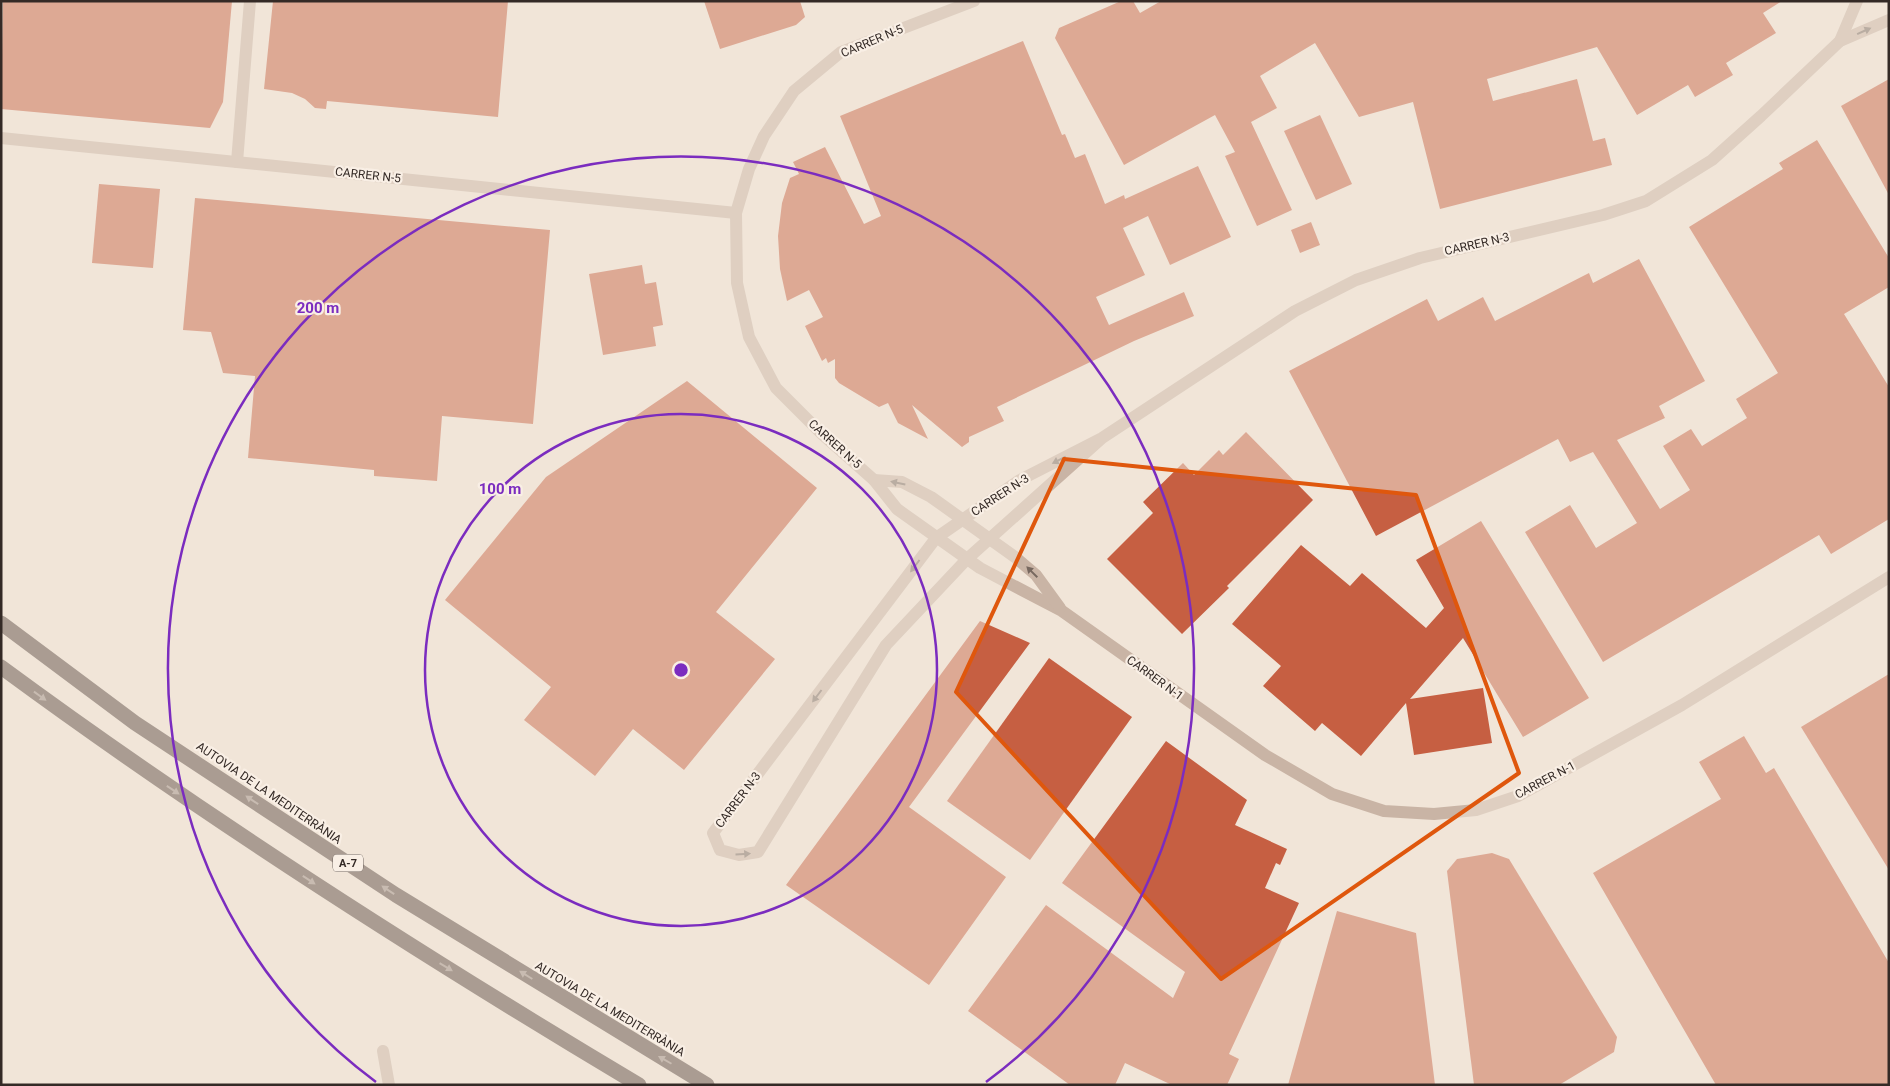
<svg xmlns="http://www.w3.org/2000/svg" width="1890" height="1086" viewBox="0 0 1890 1086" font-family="Roboto,sans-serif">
	<rect width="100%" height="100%" fill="#f1e5d8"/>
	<g fill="#c65f42">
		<polygon points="3,1 232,1 223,102 210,128 1,109"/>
		<polygon points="273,1 508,1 498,117 327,101 326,109 315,108 305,99 292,93 264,89"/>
		<polygon points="704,1 800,1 805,17 796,25 720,49"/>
		<polygon points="1121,1 1133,1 1140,13 1161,1 1782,1 1763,13 1776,33 1726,63 1733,75 1695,97 1688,85 1637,115 1597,47 1487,79 1493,101 1577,79 1593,141 1605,138 1612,165 1440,209 1413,102 1359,117 1315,43 1260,76 1277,108 1251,122 1292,210 1257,226 1225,156 1235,152 1215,115 1124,165 1055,38 1059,28"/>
		<polygon points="1023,41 1062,135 1065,134 1075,158 1085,154 1105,204 1124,195 1125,199 1198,166 1231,237 1170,265 1148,216 1123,228 1145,275 1096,297 1109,325 1184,292 1194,316 1134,341 997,407 1004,421 969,437 969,442 962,447 912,405 928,439 898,423 888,403 879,407 839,383 835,378 835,359 828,363 826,358 822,361 805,326 823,317 809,290 787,301 780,269 778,236 782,203 790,178 799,174 793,162 825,147 864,224 881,216 840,116"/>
		<polygon points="1889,79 1889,195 1841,106"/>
		<polygon points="1320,115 1352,184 1316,200 1284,131"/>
		<polygon points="1817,140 1889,258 1889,287 1844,314 1889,387 1889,519 1831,554 1819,535 1603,662 1525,532 1570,505 1596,548 1637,523 1593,452 1570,462 1558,439 1376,536 1289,371 1427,299 1438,321 1483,297 1495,321 1589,273 1593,283 1639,259 1705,381 1659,406 1665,418 1617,440 1660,509 1690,490 1663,446 1691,429 1702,446 1747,418 1736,399 1778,373 1689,227 1783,169 1779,163"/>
		<polygon points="99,184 160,189 153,268 92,263"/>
		<polygon points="195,198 550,230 533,424 442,416 437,481 374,476 374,470 248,458 255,376 223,373 211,332 183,330"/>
		<polygon points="1311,222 1320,245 1300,253 1291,230"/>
		<polygon points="642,265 645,284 656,282 663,325 653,327 656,346 603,355 589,274"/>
		<polygon points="687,381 817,488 716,612 775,659 684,770 633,729 595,776 524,720 551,687 445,600 546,477"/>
		<polygon points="1246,432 1313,500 1227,586 1229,588 1182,634 1107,559 1153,513 1143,502 1183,463 1194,475 1219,450 1223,455"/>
		<polygon points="1481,521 1589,698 1523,737 1463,638 1410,699 1483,688 1492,743 1414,755 1406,703 1361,756 1322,723 1315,731 1263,686 1281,666 1232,624 1301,545 1350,586 1362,573 1426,628 1444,608 1416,560"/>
		<polygon points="980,621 1030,643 909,807 1006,877 929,985 786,885"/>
		<polygon points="1049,658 1132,717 1030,860 947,801"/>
		<polygon points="1889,674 1889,870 1801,727"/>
		<polygon points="1744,736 1766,773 1774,768 1889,963 1889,1085 1716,1085 1593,873 1721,799 1699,762"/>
		<polygon points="1166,741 1247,800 1235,825 1287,849 1280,865 1276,863 1265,888 1299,903 1229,1054 1239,1059 1227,1085 1172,1085 1125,1063 1115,1085 1070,1085 968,1011 1046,905 1173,998 1185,972 1062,883"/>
		<polygon points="1492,853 1509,859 1617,1037 1614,1052 1559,1085 1474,1085 1447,871 1457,859"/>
		<polygon points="1337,911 1416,933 1435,1085 1288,1085"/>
	</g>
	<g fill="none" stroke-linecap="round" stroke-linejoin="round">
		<g stroke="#c9b4a5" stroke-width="12">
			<polyline points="974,1 841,52 794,91 764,136 749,169 736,213 737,283 749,337 776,388 822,434 874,480 897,509 980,568 1062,611 1265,755 1332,794 1384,811 1434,814 1476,810 1518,796 1682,705 1889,577"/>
			<polyline points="1840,41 1857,1"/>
			<polyline points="1,138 736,213"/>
			<polyline points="237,162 250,1"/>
			<polyline points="1102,438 967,559 886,645 758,852 739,855 720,850 713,833 936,538 1020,480 1102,438 1295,311 1356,280 1420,258 1603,215 1646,201 1712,160 1761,116 1840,41 1889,20"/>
			<polyline points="874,480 902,482 931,497 1015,557 1036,575 1060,608"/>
			<polyline points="383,1051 389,1085"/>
		</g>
		<g stroke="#55443d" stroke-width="15">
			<polyline points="1,623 135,723 396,895 707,1085"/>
			<path d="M1,667C206,818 421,955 639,1085"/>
		</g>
	</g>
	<defs><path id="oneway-solid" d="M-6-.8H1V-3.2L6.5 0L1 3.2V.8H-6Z" transform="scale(1.25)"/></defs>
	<g fill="#77685f">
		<use href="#oneway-solid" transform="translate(1864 31) rotate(-24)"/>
		<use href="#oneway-solid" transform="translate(1059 460) rotate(153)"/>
		<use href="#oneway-solid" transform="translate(898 483) rotate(-168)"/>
		<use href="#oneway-solid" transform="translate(915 566) rotate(127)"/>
		<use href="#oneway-solid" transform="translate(1032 572) rotate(-135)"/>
		<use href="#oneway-solid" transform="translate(817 696) rotate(127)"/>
		<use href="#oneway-solid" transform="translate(743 854) rotate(-4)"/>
	</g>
	<g fill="#978880">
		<use href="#oneway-solid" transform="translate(40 696) rotate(36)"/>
		<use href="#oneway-solid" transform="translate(173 790) rotate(34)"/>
		<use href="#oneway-solid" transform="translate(252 800) rotate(-146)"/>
		<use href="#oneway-solid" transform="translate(309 880) rotate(34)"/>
		<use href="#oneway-solid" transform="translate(388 890) rotate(-146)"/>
		<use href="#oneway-solid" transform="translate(446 967) rotate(31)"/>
		<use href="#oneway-solid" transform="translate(526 975) rotate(-148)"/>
		<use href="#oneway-solid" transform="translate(665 1060) rotate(-150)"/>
	</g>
	<path d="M0 0H1890V1086H0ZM1064,459L1416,495L1519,773L1221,979L956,692Z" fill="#f1e5d8" fill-opacity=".55" fill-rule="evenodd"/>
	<path fill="none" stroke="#df570d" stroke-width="4" stroke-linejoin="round" d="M1064,459L1416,495L1519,773L1221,979L956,692Z"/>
	<g fill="none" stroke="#7b2cbf" stroke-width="2.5">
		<circle cx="681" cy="670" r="256"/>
		<path d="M376 1082A513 513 0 1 1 986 1082"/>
	</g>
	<g text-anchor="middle" stroke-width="4.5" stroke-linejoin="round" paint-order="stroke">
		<rect fill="#f9efe5" stroke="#6f655f" stroke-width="1" x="333" y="854.5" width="30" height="17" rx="4"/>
		<g font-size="11" font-weight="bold" fill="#342a26">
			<text x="348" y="867">A-7</text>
		</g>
		<g font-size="12" fill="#342a26" stroke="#f9efe5">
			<text transform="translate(872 41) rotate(-23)" y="4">CARRER N-5</text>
			<text transform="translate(368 175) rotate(6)" y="4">CARRER N-5</text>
			<text transform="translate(1477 244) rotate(-13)" y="4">CARRER N-3</text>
			<text transform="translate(835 444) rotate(42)" y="4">CARRER N-5</text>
			<text transform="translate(1000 495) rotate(-33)" y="4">CARRER N-3</text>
			<text transform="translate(1155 678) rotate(36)" y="4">CARRER N-1</text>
			<text transform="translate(1545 780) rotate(-28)" y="4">CARRER N-1</text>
			<text transform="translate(269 793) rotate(34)" y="4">AUTOVIA DE LA MEDITERRÀNIA</text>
			<text transform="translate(738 800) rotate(-53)" y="4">CARRER N-3</text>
			<text transform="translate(610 1009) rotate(31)" y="4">AUTOVIA DE LA MEDITERRÀNIA</text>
		</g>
	</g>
	<circle cx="681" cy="670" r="8" fill="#7b2cbf" stroke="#f9efe5" stroke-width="2.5"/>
	<g font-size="15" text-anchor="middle" font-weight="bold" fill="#7b2cbf" stroke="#f9efe5" stroke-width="4.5" stroke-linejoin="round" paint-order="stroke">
		<text x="318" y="313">200 m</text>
		<text x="500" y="494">100 m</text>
	</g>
	<rect width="1890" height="1086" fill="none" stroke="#342a26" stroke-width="5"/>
</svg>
